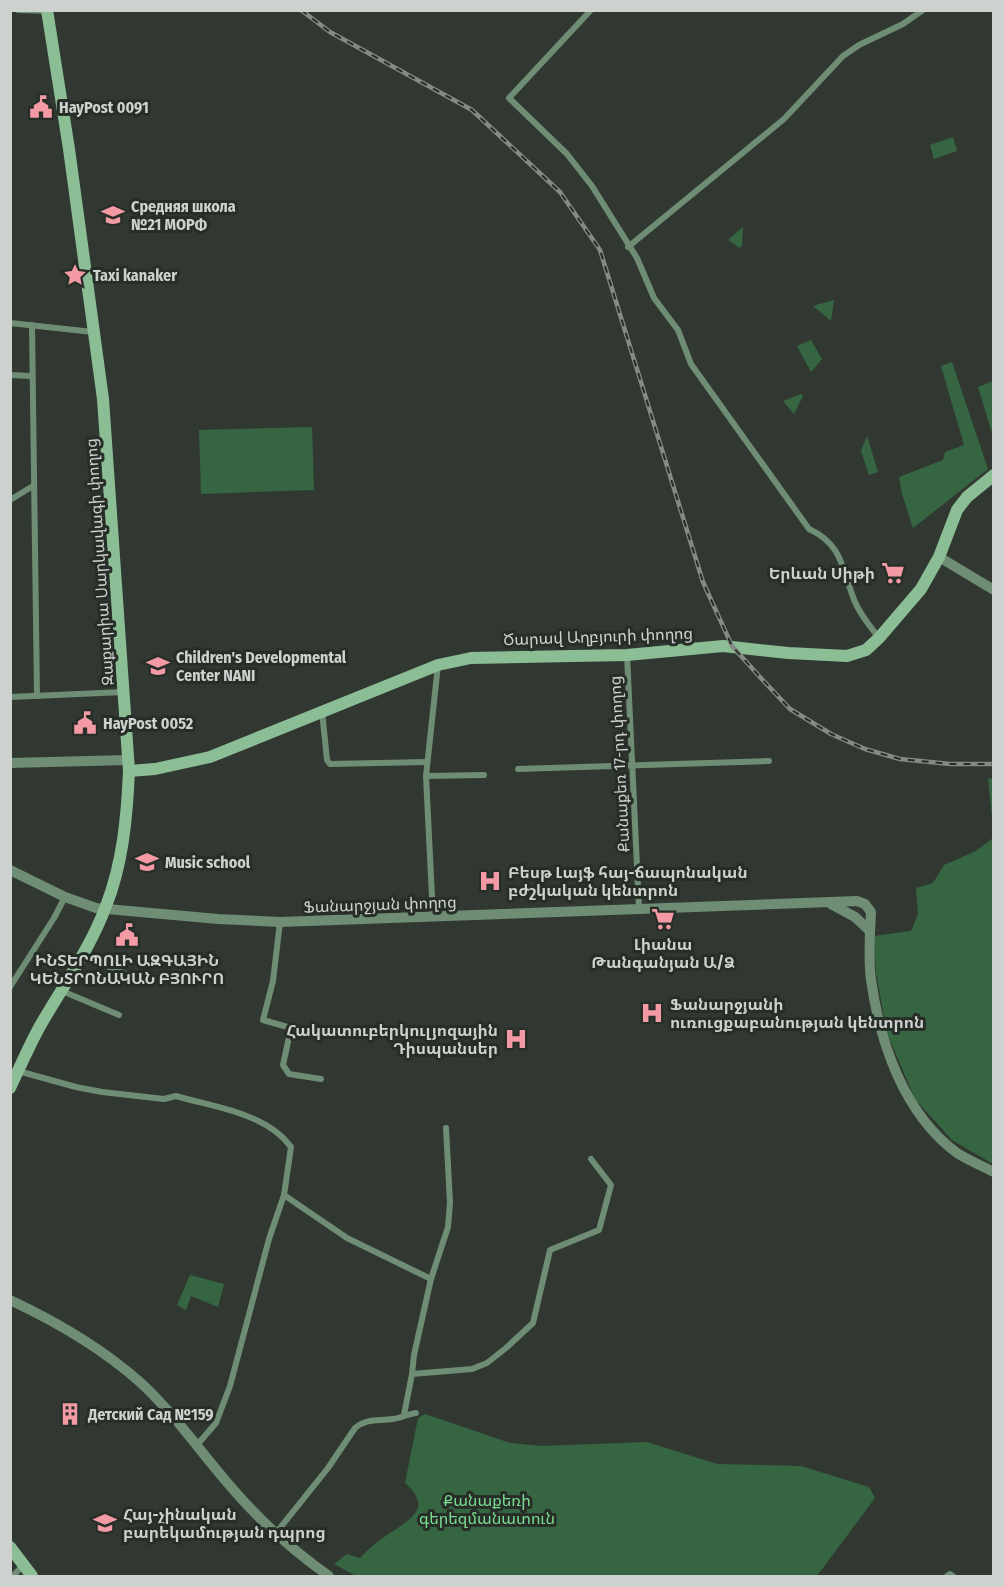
<svg xmlns="http://www.w3.org/2000/svg" width="1004" height="1587" viewBox="0 0 1004 1587" font-family="'Fira Sans Condensed','Noto Sans Armenian',sans-serif">
	<rect width="100%" height="100%" fill="#313832"/>
	<g fill="#366641">
		<polygon points="953,137 957,151 934,159 930,145"/>
		<polygon points="743,227 742,246 740,248 728,240"/>
		<polygon points="834,300 831,321 813,306"/>
		<polygon points="811,340 822,359 811,372 797,346"/>
		<polygon points="952,362 988,469 913,528 902,494 899,477 943,460 945,452 964,445 941,366"/>
		<polygon points="993,381 993,436 978,387"/>
		<polygon points="801,394 803,396 794,414 783,401"/>
		<polygon points="312,427 314,490 201,494 199,430"/>
		<polygon points="867,436 878,472 869,475 861,451"/>
		<polygon points="988,778 993,779 993,826"/>
		<polygon points="993,838 993,1164 952,1140 915,1099 887,1033 876,973 874,936 911,931 918,914 916,888 933,883 944,865 976,851"/>
		<polygon points="190,1275 224,1284 218,1307 191,1296 186,1310 177,1305"/>
		<path d="M425,1414L510,1443L542,1446L647,1442L717,1464L801,1466L869,1487L875,1498L817,1576H356L334,1564L347,1554L360,1558C369,1548 379,1540 390,1533C411,1519 433,1508 405,1483L418,1418Z"/>
	</g>
	<g fill="none" stroke-linecap="round" stroke-linejoin="round">
		<g stroke="#6e8d74" stroke-width="6">
			<polyline points="18,10 47,11"/>
			<path d="M591,10L509,98L567,154L592,186L637,258L654,298L678,330L691,364L809,529C844,545 842,571 855,602C861,616 870,626 879,638"/>
			<polyline points="628,247 784,119 843,56 859,45 903,24 923,10"/>
			<polyline points="10,323 93,332"/>
			<polyline points="32,325 37,696"/>
			<polyline points="10,375 32,376"/>
			<polyline points="10,500 33,486"/>
			<polyline points="627,655 639,908"/>
			<polyline points="10,697 124,692"/>
			<polyline points="322,711 327,760 330,764 427,762"/>
			<polyline points="518,769 769,761"/>
			<polyline points="426,776 484,775"/>
			<polyline points="433,917 426,776 438,665"/>
			<polyline points="280,922 273,981 263,1020 291,1028 283,1065 289,1074 321,1079"/>
			<polyline points="83,956 133,977"/>
			<polyline points="10,987 54,918 65,897"/>
			<polyline points="62,991 119,1015"/>
			<path d="M18,1071L76,1087L102,1092L164,1099L176,1096C213,1107 267,1113 291,1147L284,1195L269,1239L230,1386L216,1423L197,1445"/>
			<polyline points="284,1195 347,1238 431,1279"/>
			<polyline points="412,1374 414,1355 431,1279 448,1227 450,1203 446,1128"/>
			<polyline points="404,1415 412,1374 472,1369 487,1363 506,1348 533,1323 550,1250 599,1230 611,1185 591,1159"/>
			<path d="M276,1533L328,1468L355,1428C367,1418 378,1421 393,1419C401,1418 408,1414 416,1413"/>
			<polyline points="13,1576 23,1565"/>
			<polyline points="947,1576 950,1574 953,1576"/>
		</g>
		<g stroke="#6e8d74" stroke-width="10">
			<polyline points="939,557 994,590"/>
			<polyline points="10,763 128,760"/>
			<path d="M10,870L65,897L96,908L218,919L280,922L857,901L865,904L871,912C870,934 868,958 871,980C880,1043 904,1114 957,1153C968,1160 982,1166 994,1172"/>
			<polyline points="831,904 855,917 870,931"/>
			<path d="M10,1300C57,1322 103,1349 141,1383C183,1422 213,1471 253,1511C276,1535 302,1557 329,1576"/>
		</g>
		<g stroke="#8cbe96" stroke-width="12">
			<polyline points="129,771 155,769 210,757 438,665 471,658 627,655 723,646 788,653 847,656 866,650 879,638 921,589 939,557 957,510 967,497 994,475"/>
			<path d="M10,1088C20,1067 29,1046 40,1026C63,986 90,949 106,906C123,863 127,816 129,771L103,399L69,149L47,10"/>
			<polyline points="10,1547 32,1576"/>
		</g>
		<g stroke="#858a86" stroke-width="4.5">
			<polyline id="rail" points="301,10 330,32 472,110 560,192 600,250 703,582 732,646 759,676 790,709 831,734 865,749 900,759 950,764 994,764"/>
		</g>
		<use href="#rail" stroke="#272e28" stroke-width="2" stroke-dasharray="7" stroke-linecap="butt"/>
	</g>
	<defs>
		<g id="civic-bare" transform="scale(1.8)"><path d="M-.6-6.5H3V-4.5H.6V-3L4-1V1h2V6H-6V1h2V-1L-.6-3ZM-1.2 2.5V6h2.4V2.5Z" fill="#f49aa5" stroke="#272e28" stroke-width="2.5" paint-order="stroke"/></g>
		<g id="school-bare" transform="scale(1.8)"><path d="M0-5L7-2L0 1L-7-2ZM-4 1L0 2.5L4 1V4Q0 6-4 4Z" fill="#f49aa5" stroke="#272e28" stroke-width="2.5" paint-order="stroke"/></g>
		<g id="sight-bare" transform="scale(1.8)"><path d="M0-6L1.8-2.2L6-1.7L2.9 1.2L3.7 5.4L0 3.3L-3.7 5.4L-2.9 1.2L-6-1.7L-1.8-2.2Z" fill="#f49aa5" stroke="#272e28" stroke-width="2.5" paint-order="stroke"/></g>
		<g id="supermarket-bare" transform="scale(1.8)"><path d="M-6-5.5h2.5l.6 2H6L4.5 2H-2.5L-4.4-4H-6ZM-1.5 3.2a1.3 1.3 0 1 0 .1 0ZM3 3.2a1.3 1.3 0 1 0 .1 0Z" fill="#f49aa5" stroke="#272e28" stroke-width="2.5" paint-order="stroke"/></g>
		<g id="hospital-bare" transform="scale(1.8)"><path d="M-5-5h3v3.5h4V-5h3V5h-3V1.5h-4V5h-3Z" fill="#f49aa5" stroke="#272e28" stroke-width="2.5" paint-order="stroke"/></g>
		<g id="building-bare" transform="scale(1.8)"><path d="M-4-6H4V6H1V3H-1V6H-4ZM-2.5-4.3h1.7v1.8h-1.7ZM.8-4.3h1.7v1.8H.8ZM-2.5-1h1.7V.8h-1.7ZM.8-1h1.7V.8H.8Z" fill="#f49aa5" stroke="#272e28" stroke-width="2.5" paint-order="stroke"/></g>
	</defs>
	<g fill-rule="evenodd">
		<use href="#civic-bare" x="41" y="107"/>
		<use href="#school-bare" x="113" y="215"/>
		<use href="#sight-bare" x="75" y="275"/>
		<use href="#supermarket-bare" x="893" y="573"/>
		<use href="#school-bare" x="158" y="666"/>
		<use href="#civic-bare" x="85" y="723"/>
		<use href="#school-bare" x="147" y="862"/>
		<use href="#hospital-bare" x="490" y="881"/>
		<use href="#supermarket-bare" x="663" y="919"/>
		<use href="#civic-bare" x="127" y="935"/>
		<use href="#hospital-bare" x="652" y="1013"/>
		<use href="#hospital-bare" x="516" y="1039"/>
		<use href="#building-bare" x="70" y="1414"/>
		<use href="#school-bare" x="105" y="1523"/>
	</g>
	<g text-anchor="middle" stroke-width="6" stroke-linejoin="round" paint-order="stroke">
		<g font-size="16" font-weight="bold" fill="#ced2cf" stroke="#272e28" text-anchor="start">
			<text x="59" y="113">HayPost 0091</text>
			<text x="131" y="212">Средняя школа<tspan x="131" dy="18">№21 МОРФ</tspan></text>
			<text x="93" y="281">Taxi kanaker</text>
			<text x="875" y="579" text-anchor="end">Երևան Սիթի</text>
			<text x="176" y="663">Children's Developmental<tspan x="176" dy="18">Center NANI</tspan></text>
			<text x="103" y="729">HayPost 0052</text>
			<text x="165" y="868">Music school</text>
			<text x="508" y="878">Բեսթ Լայֆ հայ-ճապոնական<tspan x="508" dy="18">բժշկական կենտրոն</tspan></text>
			<text x="663" y="950" text-anchor="middle">Լիանա<tspan x="663" dy="18">Թանգանյան Ա/Ձ</tspan></text>
			<text x="127" y="966" text-anchor="middle">ԻՆՏԵՐՊՈԼԻ ԱԶԳԱՅԻՆ<tspan x="127" dy="18">ԿԵՆՏՐՈՆԱԿԱՆ ԲՅՈՒՐՈ</tspan></text>
			<text x="670" y="1010">Ֆանարջյանի<tspan x="670" dy="18">ուռուցքաբանության կենտրոն</tspan></text>
			<text x="498" y="1036" text-anchor="end">Հակատուբերկուլյոզային<tspan x="498" dy="18">Դիսպանսեր</tspan></text>
			<text x="88" y="1420">Детский Сад №159</text>
			<text x="123" y="1520">Հայ-չինական<tspan x="123" dy="18">բարեկամության դպրոց</tspan></text>
		</g>
		<g font-size="16" fill="#ced2cf" stroke="#272e28">
			<text transform="translate(99 562) rotate(-94)" y="6">Զաքարիա Սարկավագի փողոց</text>
			<text transform="translate(598 636) rotate(-2)" y="6">Ծարավ Աղբյուրի փողոց</text>
			<text transform="translate(619 764) rotate(-93)" y="6">Քանաքեռ 17-րդ փողոց</text>
			<text transform="translate(380 904) rotate(-2)" y="6">Ֆանարջյան փողոց</text>
		</g>
		<g font-size="16" fill="#78dc90" stroke="#272e28">
			<text x="487" y="1506">Քանաքեռի<tspan x="487" dy="18">գերեզմանատուն</tspan></text>
		</g>
	</g>
	<rect width="1004" height="1587" fill="none" stroke="#ced2cf" stroke-width="24"/>
</svg>
